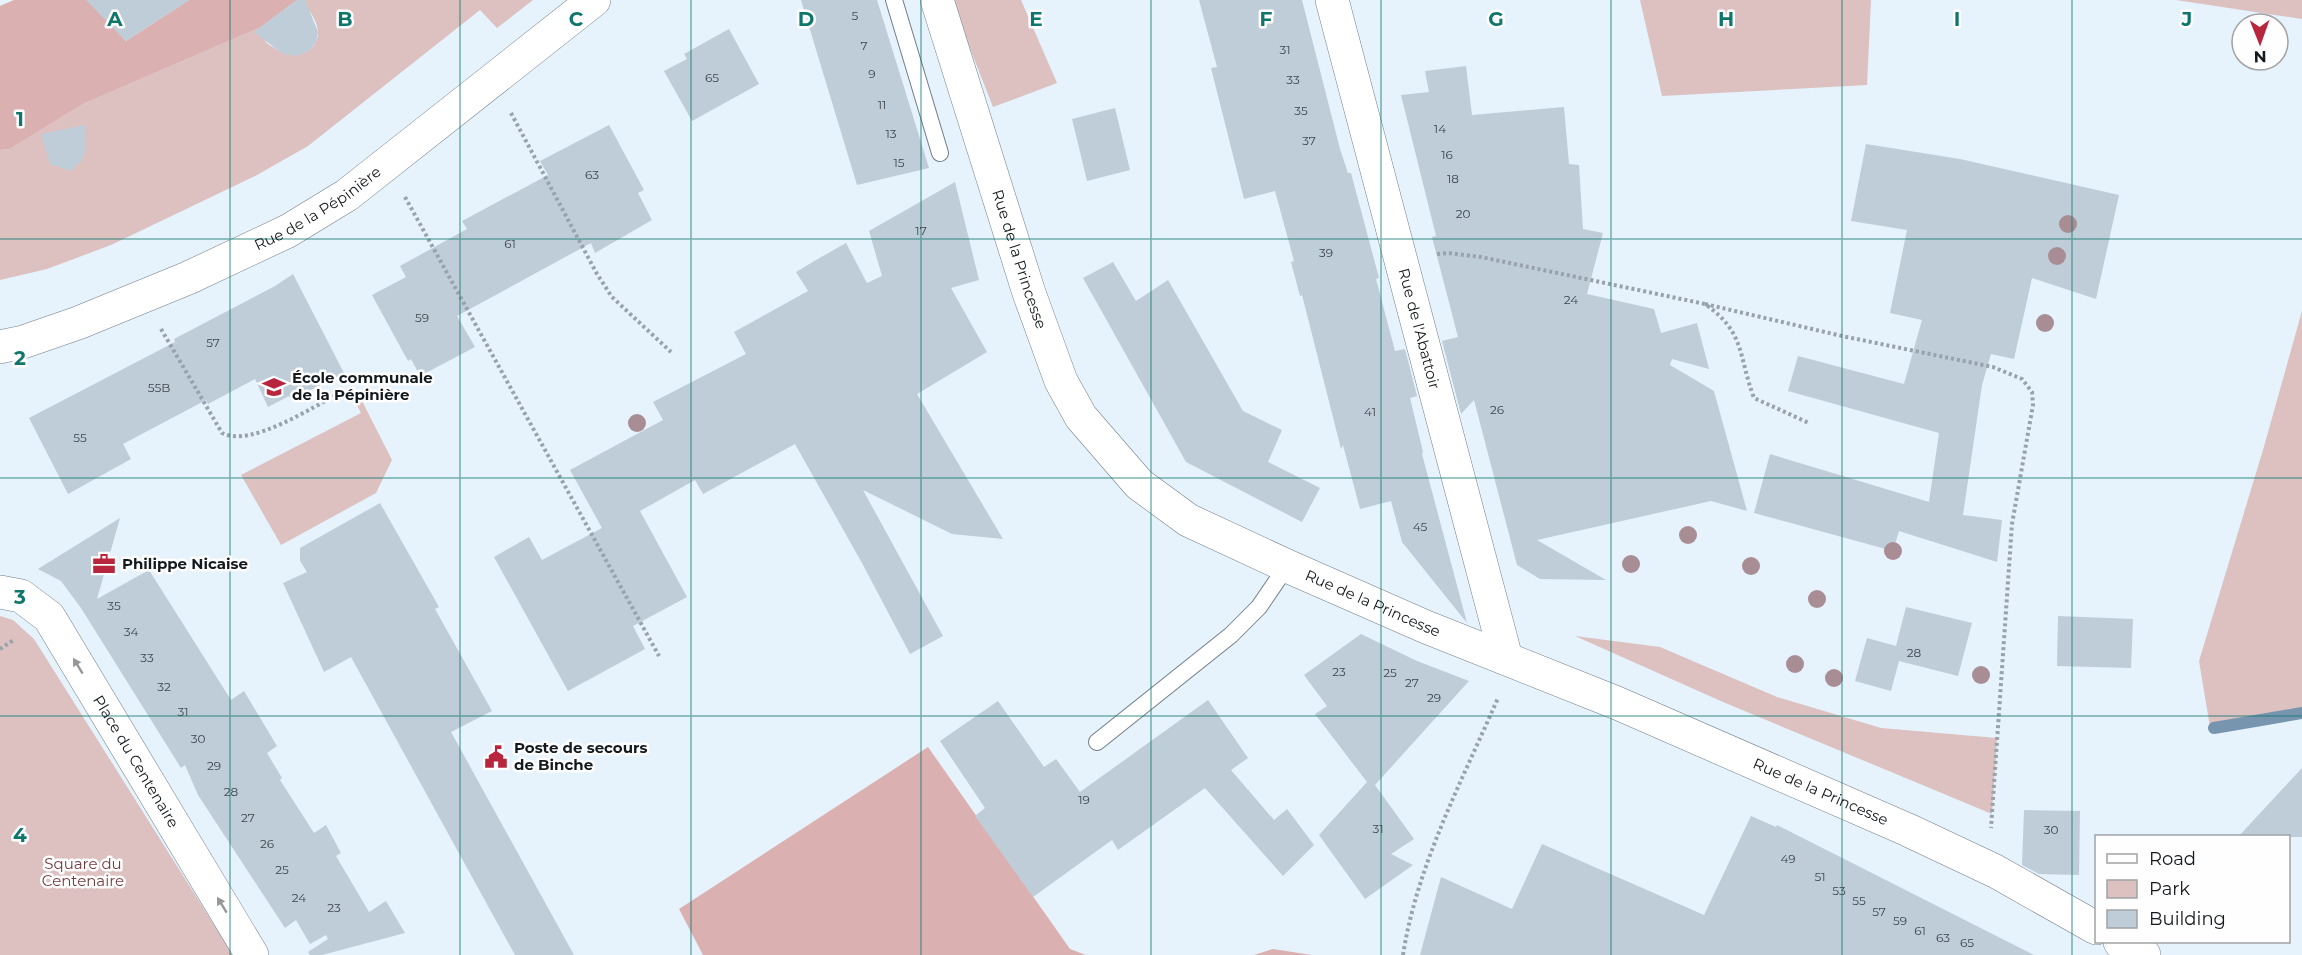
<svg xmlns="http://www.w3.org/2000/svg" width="2302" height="955" viewBox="0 0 2302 955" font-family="Montserrat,sans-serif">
	<rect width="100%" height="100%" fill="#e6f2fc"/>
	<g fill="#dcc1c0">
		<path d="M301,0H533L497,28L480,10L308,146L257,175L111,245L47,269L0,280V150L10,149L83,104L261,27C262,31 263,37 265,41C267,44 273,47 276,49C291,60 317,55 318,33C318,20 308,9 301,0Z"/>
		<polygon points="951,0 1021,0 1057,83 993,107"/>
		<polygon points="1640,0 1871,0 1867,85 1662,96"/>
		<polygon points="2176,0 2302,0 2302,19"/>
		<polygon points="2302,311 2302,718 2210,727 2199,661 2263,450"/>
		<polygon points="361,399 392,460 376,493 281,545 241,475 361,413 355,401"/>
		<polygon points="0,616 13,620 34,639 233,955 0,955"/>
		<polygon points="1575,636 1660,647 1777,697 1881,728 1997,738 1992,814 1723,702"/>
	</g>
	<g fill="#dbb0b0">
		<polygon points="14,0 87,0 126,41 189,0 297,0 261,27 83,104 10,149 0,150 0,6"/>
		<polygon points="928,747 1070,949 1086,955 703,955 679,909"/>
		<polygon points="1273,949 1312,955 1254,955"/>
	</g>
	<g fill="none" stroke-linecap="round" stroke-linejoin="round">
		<polyline stroke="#7795ae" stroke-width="12" points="2214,728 2302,713"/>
	</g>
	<g fill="#bfcdd9">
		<polygon points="86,0 189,0 126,41"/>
		<polygon points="297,0 305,0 318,32 316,42 310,50 297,56 283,54 254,32"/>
		<polygon points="801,0 877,0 929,168 857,185"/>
		<polygon points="1199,0 1302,0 1340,149 1348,173 1351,173 1379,278 1376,279 1395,351 1405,349 1417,396 1410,398 1423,452 1422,454 1467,623 1402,542 1391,501 1360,509 1343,445 1341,449 1302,295 1300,296 1291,262 1294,261 1275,191 1244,199 1211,68 1217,67"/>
		<polygon points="729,29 759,84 692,121 664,71 687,59 684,54"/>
		<polygon points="1466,66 1472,115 1564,107 1569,164 1579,165 1583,229 1603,233 1587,294 1654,309 1661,333 1697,323 1709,369 1672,359 1670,365 1714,391 1747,511 1711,501 1537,540 1606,580 1540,579 1517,565 1474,400 1461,414 1442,341 1458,337 1432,237 1436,236 1401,95 1429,92 1425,71"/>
		<polygon points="1115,108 1130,170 1087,181 1072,119"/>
		<polygon points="85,125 86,150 82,160 71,171 50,164 41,134"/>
		<polygon points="609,125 644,190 638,193 652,220 595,253 591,243 457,316 475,347 420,376 411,359 408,361 372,295 406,277 400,266 467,229 462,221 548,175 540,161"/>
		<polygon points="1866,144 1960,159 2119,195 2096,299 2032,278 2014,359 1991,354 1982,385 1963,515 2002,520 1997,562 1899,531 1893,551 1754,513 1770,454 1929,502 1939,433 1788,391 1798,356 1904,384 1922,320 1890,313 1907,230 1851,221"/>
		<polygon points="955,182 979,280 951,288 987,352 917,394 1003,539 952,534 863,490 943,636 910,654 862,563 795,444 703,494 695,480 640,511 687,597 633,626 645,649 568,691 494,557 529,537 542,560 602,528 570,470 663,420 653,402 746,354 734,332 808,291 796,272 816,260 846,243 867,283 882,276 869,231"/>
		<polygon points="1113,262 1136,301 1168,280 1243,411 1282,430 1268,462 1320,488 1302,522 1186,462 1083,278"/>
		<polygon points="293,274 344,373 291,400 289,396 268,407 255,379 208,404 206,400 123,444 131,459 68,494 29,418 175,342 174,339 275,286"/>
		<polygon points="380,503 439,607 435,609 492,711 451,732 574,955 515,955 351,657 324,672 283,583 307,572 300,561 300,548"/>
		<polygon points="120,518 97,599 149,570 231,700 244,691 277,746 267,753 282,778 280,780 314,833 326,825 341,853 336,856 369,912 386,901 405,933 322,955 310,955 308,952 328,939 326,935 310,944 296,920 285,928 198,795 185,765 181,768 81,608 61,581 38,569"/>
		<polygon points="1906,607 1972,623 1958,676 1899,661 1891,691 1855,681 1867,638 1896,646"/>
		<polygon points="2058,616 2133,619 2131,668 2057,666"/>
		<polygon points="1361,634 1417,661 1469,681 1375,785 1414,839 1391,854 1413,865 1365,899 1319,835 1367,782 1315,714 1327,706 1304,675"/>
		<polygon points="1208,700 1248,758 1231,770 1274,820 1287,809 1314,845 1283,876 1205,788 1118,850 1112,840 1033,897 975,816 985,808 940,741 998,701 1044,767 1056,759 1080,792"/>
		<polygon points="2302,768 2302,837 2238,837"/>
		<polygon points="2024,810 2080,811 2079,875 2039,874 2022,865"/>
		<polygon points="1751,816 1776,827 1777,825 2034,955 1420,955 1441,877 1512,909 1542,844 1704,915"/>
	</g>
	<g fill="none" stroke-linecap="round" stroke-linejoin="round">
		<g stroke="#717e89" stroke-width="18">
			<g id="service">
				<polyline points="894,0 940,153"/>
				<polyline points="1097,742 1231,635 1259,607 1287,566"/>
			</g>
		</g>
		<g stroke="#717e89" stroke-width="34">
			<g id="minor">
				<path id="s1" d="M937,0L1029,293L1061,381L1081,417L1139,484L1188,520L1287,566L1426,627L1617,703L1908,830L1995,871L2096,928"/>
				<path id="s2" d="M1332,0L1506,658"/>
				<path id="s3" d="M0,347L23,342L78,323L188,278L288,231L347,195L594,0"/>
				<path id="s4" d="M0,592L21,596L49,617L252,955"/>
				<polyline points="2120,942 2144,955"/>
			</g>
		</g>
		<g stroke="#99a2aa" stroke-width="4" stroke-dasharray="3 3" stroke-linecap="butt">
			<polyline points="511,113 597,274 612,297 671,352"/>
			<polyline points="405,197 659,656"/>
			<path d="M1437,254L1448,253L1481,257L1705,304C1746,333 1738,356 1754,398L1809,423"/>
			<polyline points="1705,304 1842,336 1993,367 2022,379 2032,392 2033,405 2012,524 1991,828"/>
			<path d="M161,329L222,433C251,448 312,407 340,393"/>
			<polyline points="0,649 15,639"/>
			<path d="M1403,955C1417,865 1462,781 1498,698"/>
		</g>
		<use href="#service" stroke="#fff" stroke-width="16"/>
		<use href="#minor" stroke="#fff" stroke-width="33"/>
	</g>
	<g fill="#a88e94">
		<circle cx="2068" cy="224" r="9"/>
		<circle cx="2057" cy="256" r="9"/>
		<circle cx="2045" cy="323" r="9"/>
		<circle cx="637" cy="423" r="9"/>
		<circle cx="1688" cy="535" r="9"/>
		<circle cx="1893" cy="551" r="9"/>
		<circle cx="1631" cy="564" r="9"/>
		<circle cx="1751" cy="566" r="9"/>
		<circle cx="1817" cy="599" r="9"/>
		<circle cx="1795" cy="664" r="9"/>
		<circle cx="1981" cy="675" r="9"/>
		<circle cx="1834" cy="678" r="9"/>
	</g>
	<defs><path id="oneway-solid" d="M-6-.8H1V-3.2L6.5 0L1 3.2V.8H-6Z" transform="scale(1.5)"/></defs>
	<g fill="#959899">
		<use href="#oneway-solid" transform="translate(78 666) rotate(-121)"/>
		<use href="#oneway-solid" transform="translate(222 905) rotate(-121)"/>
	</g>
	<path fill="none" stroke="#0f766e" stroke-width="1.5" stroke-opacity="0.55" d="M230,0V955M460,0V955M691,0V955M921,0V955M1151,0V955M1381,0V955M1611,0V955M1842,0V955M2072,0V955M0,239H2302M0,478H2302M0,716H2302"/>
	<defs>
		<g id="school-bare" transform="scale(1.8)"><path d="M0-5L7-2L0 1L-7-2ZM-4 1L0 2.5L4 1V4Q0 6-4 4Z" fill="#b8263d" stroke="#fefefe" stroke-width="2.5" paint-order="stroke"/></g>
		<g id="office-bare" transform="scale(1.8)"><path d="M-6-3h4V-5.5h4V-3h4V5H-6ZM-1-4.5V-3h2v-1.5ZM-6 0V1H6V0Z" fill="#b8263d" stroke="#fefefe" stroke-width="2.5" paint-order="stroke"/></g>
		<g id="civic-bare" transform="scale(1.8)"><path d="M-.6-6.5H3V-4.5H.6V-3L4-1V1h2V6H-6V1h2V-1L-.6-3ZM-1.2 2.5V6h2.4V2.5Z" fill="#b8263d" stroke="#fefefe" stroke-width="2.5" paint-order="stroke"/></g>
	</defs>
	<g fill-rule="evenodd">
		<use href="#school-bare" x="274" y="387"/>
		<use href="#office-bare" x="104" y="564"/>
		<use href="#civic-bare" x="496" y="757"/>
	</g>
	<g text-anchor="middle" stroke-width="5" stroke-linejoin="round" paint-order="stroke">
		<g font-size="12" fill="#3f464c">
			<text x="855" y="20">5</text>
			<text x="864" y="50">7</text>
			<text x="1285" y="54">31</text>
			<text x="872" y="78">9</text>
			<text x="712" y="82">65</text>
			<text x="1293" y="84">33</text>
			<text x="882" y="109">11</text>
			<text x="1301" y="115">35</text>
			<text x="1440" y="133">14</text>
			<text x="891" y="138">13</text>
			<text x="1309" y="145">37</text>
			<text x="1447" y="159">16</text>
			<text x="899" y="167">15</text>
			<text x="592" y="179">63</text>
			<text x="1453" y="183">18</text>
			<text x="1463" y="218">20</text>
			<text x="921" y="235">17</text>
			<text x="510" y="248">61</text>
			<text x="1326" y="257">39</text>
			<text x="1571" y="304">24</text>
			<text x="422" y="322">59</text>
			<text x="213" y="347">57</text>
			<text x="159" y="392">55B</text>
			<text x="1497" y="414">26</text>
			<text x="1370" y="416">41</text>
			<text x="80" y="442">55</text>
			<text x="1420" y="531">45</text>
			<text x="114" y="610">35</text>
			<text x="131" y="636">34</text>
			<text x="1914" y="657">28</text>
			<text x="147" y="662">33</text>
			<text x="1339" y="676">23</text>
			<text x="1390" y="677">25</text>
			<text x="1412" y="687">27</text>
			<text x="164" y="691">32</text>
			<text x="1434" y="702">29</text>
			<text x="183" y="716">31</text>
			<text x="198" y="743">30</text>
			<text x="214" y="770">29</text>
			<text x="231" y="796">28</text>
			<text x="1084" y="804">19</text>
			<text x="248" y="822">27</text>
			<text x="1378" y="833">31</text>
			<text x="2051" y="834">30</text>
			<text x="267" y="848">26</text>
			<text x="1788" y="863">49</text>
			<text x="282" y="874">25</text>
			<text x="1820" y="881">51</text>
			<text x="1839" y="895">53</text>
			<text x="299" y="902">24</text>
			<text x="1859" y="905">55</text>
			<text x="334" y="912">23</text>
			<text x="1879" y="916">57</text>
			<text x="1900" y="925">59</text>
			<text x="1920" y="935">61</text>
			<text x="1943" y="942">63</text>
			<text x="1967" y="947">65</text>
		</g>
		<g font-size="15" fill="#14191d" stroke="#fefefe">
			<text dy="5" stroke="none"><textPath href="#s3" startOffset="348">Rue de la Pépinière</textPath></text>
			<text dy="5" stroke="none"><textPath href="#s1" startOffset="272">Rue de la Princesse</textPath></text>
			<text dy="5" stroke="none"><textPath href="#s2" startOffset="340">Rue de l'Abattoir</textPath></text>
			<text dy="5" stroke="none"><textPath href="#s1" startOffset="794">Rue de la Princesse</textPath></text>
			<text dy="5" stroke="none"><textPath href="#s4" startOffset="225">Place du Centenaire</textPath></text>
			<text dy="5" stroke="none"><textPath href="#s1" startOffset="1280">Rue de la Princesse</textPath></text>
		</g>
		<g font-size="15" font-weight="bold" fill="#14191d" stroke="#fefefe" text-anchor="start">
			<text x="292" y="383">École communale<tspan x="292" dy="17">de la Pépinière</tspan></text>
			<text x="122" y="569">Philippe Nicaise</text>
			<text x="514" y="753">Poste de secours<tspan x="514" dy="17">de Binche</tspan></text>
		</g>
		<g font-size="15" fill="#753c3e" stroke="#fefefe">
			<text x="83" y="869">Square du<tspan x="83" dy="17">Centenaire</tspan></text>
		</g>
	</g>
	<g font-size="20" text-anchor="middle" font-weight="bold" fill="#0f766e" stroke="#fefefe" stroke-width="5" stroke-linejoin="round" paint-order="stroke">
		<text x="115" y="26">A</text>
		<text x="345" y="26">B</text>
		<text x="576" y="26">C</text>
		<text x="806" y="26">D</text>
		<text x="1036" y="26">E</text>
		<text x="1266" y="26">F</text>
		<text x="1496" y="26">G</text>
		<text x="1726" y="26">H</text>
		<text x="1957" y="26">I</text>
		<text x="2187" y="26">J</text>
		<text x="20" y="126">1</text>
		<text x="20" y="365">2</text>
		<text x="20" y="604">3</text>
		<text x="20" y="842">4</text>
	</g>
	<rect x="2095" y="835" width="195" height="108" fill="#fefefe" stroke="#a0a2a4" stroke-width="1.5"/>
	<rect x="2107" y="854" width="30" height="9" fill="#ffffff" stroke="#a0a2a4" stroke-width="1.5"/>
	<text x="2149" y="865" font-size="18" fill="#14191d">Road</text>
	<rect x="2107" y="880" width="30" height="18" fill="#dcc1c0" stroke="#a0a2a4" stroke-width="1.5"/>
	<text x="2149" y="895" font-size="18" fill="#14191d">Park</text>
	<rect x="2107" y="910" width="30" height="18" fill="#bfcdd9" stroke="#a0a2a4" stroke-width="1.5"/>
	<text x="2149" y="925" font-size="18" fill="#14191d">Building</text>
	<g transform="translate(2260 42) rotate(179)"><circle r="28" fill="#fefefe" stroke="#a0a2a4" stroke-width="1.5"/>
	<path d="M0-4.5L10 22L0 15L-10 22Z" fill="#b8263d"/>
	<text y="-9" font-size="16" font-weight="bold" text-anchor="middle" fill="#14191d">N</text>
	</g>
</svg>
